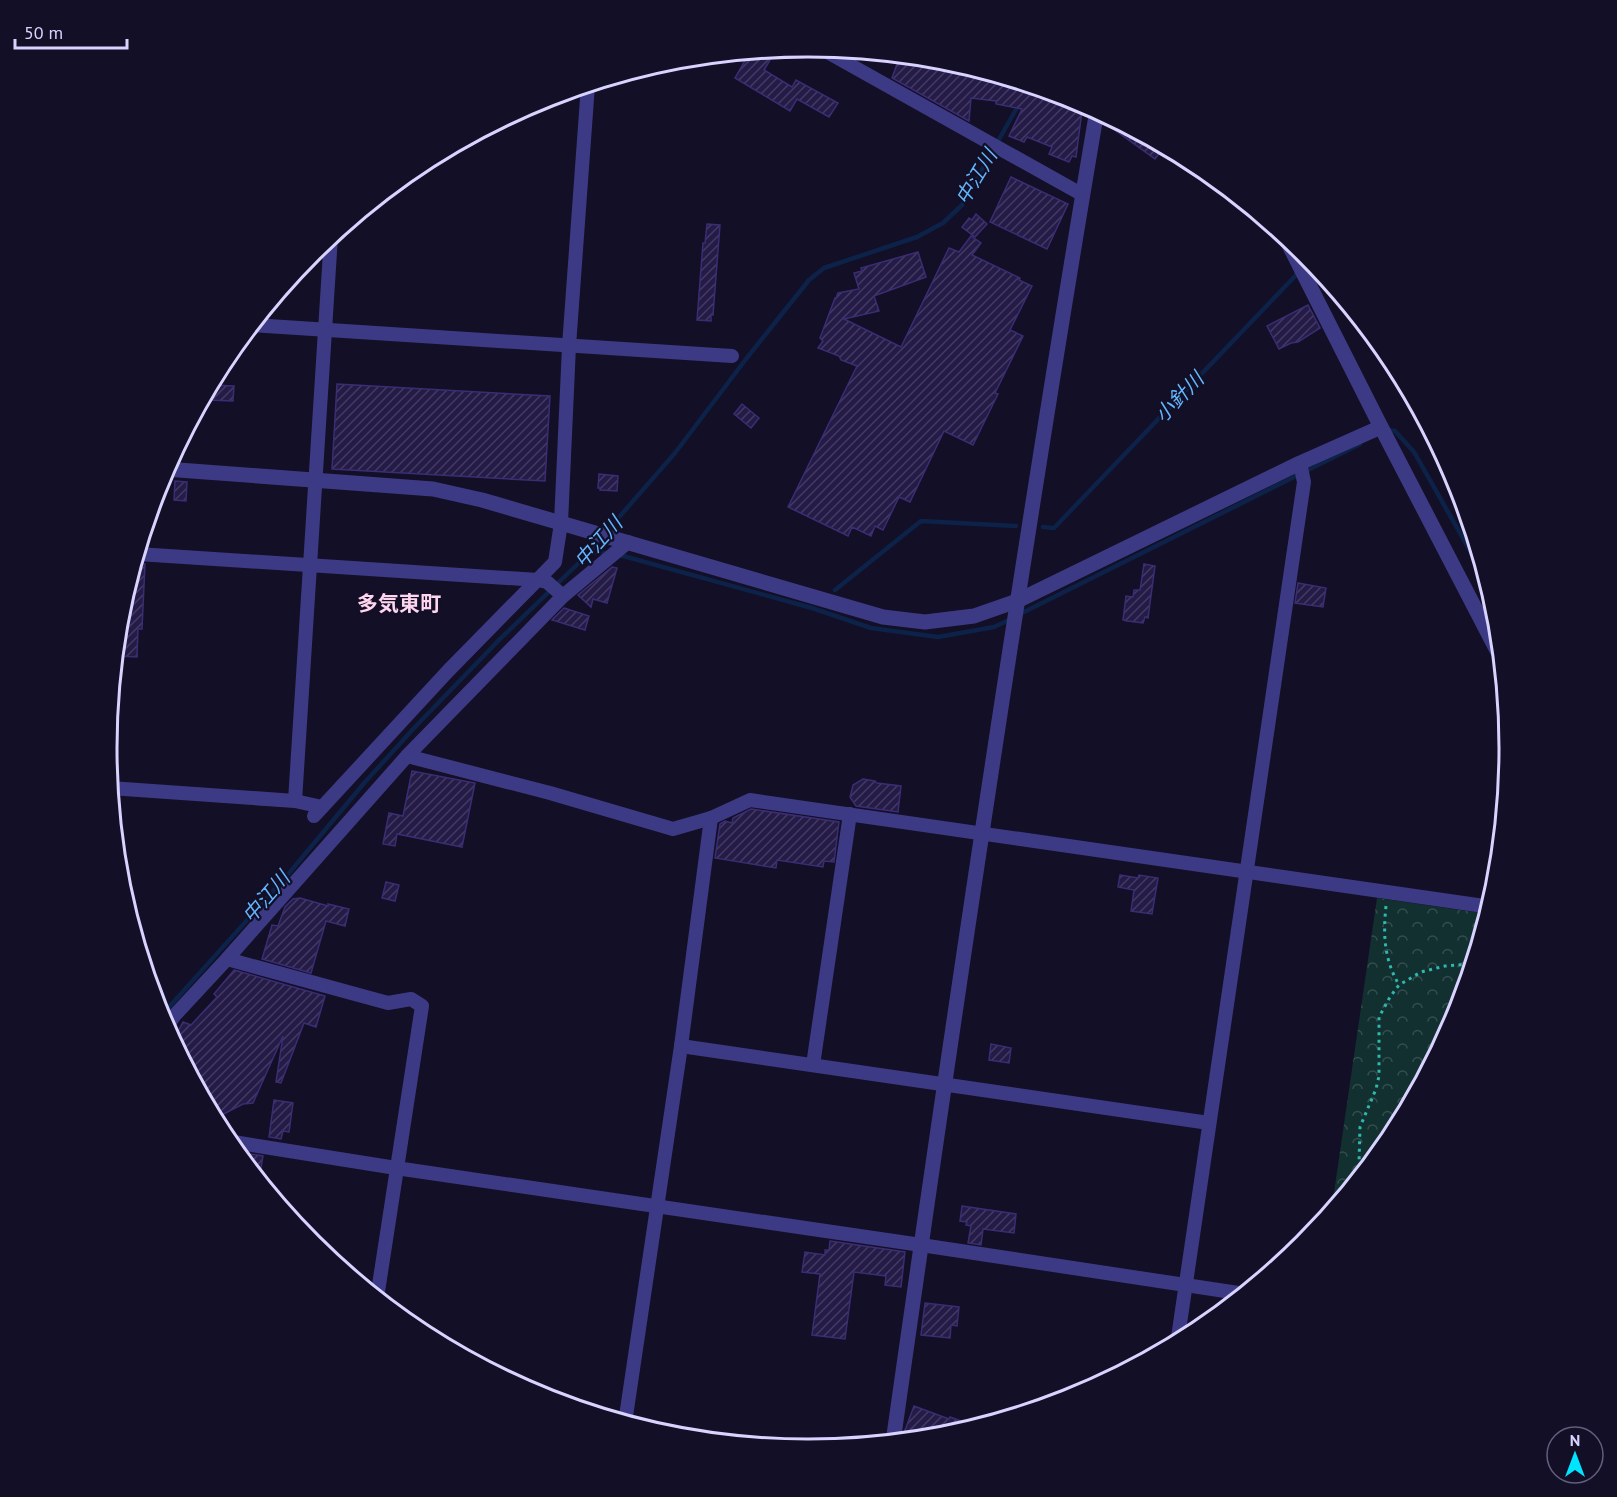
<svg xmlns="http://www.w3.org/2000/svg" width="1617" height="1497" viewBox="0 0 1617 1497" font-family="'PT Sans','Noto Sans JP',sans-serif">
	<defs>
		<pattern id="park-crowns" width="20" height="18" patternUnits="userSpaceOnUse" patternTransform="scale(1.5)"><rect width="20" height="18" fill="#12302f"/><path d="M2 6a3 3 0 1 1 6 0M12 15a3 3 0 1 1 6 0" fill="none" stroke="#344d4e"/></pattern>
		<pattern id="building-hatch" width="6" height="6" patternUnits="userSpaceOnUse" patternTransform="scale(1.5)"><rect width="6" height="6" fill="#241b47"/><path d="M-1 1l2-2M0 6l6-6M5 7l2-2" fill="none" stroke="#433b63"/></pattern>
	</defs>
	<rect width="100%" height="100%" fill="#130f26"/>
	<polygon fill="url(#park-crowns)" points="1377,898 1488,914 1457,1017 1392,1139 1331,1213"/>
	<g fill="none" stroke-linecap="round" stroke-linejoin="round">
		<g stroke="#0c2248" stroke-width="4.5">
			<polyline points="1388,430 1395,431 1414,452 1473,556 1490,588"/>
			<polyline points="1043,527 1054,528 1299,272"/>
			<polyline points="606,532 675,453 746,359 809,280 824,268 917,237 943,223 962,205 1019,104"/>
			<polyline points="590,552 608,553"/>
			<polyline points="616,554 812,608 871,628 938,637 994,627 1011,619"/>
			<polyline points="835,590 921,521 1016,526"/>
			<polyline points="1018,615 1360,444"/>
			<polyline points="160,1017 285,878 365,782 416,726 500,639 590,552 601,539"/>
		</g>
	</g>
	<g fill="url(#building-hatch)" stroke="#3b2d73" stroke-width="1.5">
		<polygon points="765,51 773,55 764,70 792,87 796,80 838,103 829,117 797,99 790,111 735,78 750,52"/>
		<polygon points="900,56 946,60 1077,100 1083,103 1076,157 1072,156 1069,162 1049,154 1052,147 1027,137 1024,142 1009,136 1022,109 996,104 996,101 971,98 969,121 892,78"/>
		<polygon points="1116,121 1164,147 1155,159 1112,128"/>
		<polygon points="1011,177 1068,204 1047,249 990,222"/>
		<polygon points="976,214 987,224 975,237 962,227 969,218 972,220"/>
		<polygon points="707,224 720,225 713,315 711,315 711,321 697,320 703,243 705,243"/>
		<polygon points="971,236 981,243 972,255 1020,278 1019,280 1032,286 1010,330 1023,336 995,393 998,394 973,445 944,431 910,502 899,497 883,530 875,526 871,536 852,527 848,536 788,507 857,366 841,360 839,356 818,348 823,341 820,338 835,298 836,298 838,293 859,289 854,273 862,271 861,268 918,252 926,277 874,296 879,311 844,319 901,347 949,248 959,252"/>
		<polygon points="1308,305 1320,328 1298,342 1291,343 1279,349 1267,326"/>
		<polygon points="337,384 550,396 545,481 332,469"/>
		<polygon points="211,385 234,386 233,401 206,400 207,392"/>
		<polygon points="742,404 759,418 751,428 734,414"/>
		<polygon points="599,474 618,476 617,491 600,490 600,488 598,488"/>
		<polygon points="175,481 187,482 186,501 174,500"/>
		<polygon points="135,563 145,564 142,629 138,629 137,657 116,656 120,611"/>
		<polygon points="1144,564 1155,566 1148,618 1145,617 1143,623 1127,621 1123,620 1126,596 1133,597 1134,590 1140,590"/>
		<polygon points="612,567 617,568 607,603 593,599 591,607 578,595"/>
		<polygon points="1298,583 1326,588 1323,607 1295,603"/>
		<polygon points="564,608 589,616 585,630 552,620"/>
		<polygon points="412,771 475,783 462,847 397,834 395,846 383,844 389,813 403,816"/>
		<polygon points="863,779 875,781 877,783 901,786 898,812 856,806 850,797 853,785"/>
		<polygon points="751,809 839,822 834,862 824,861 823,867 777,860 776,868 715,858 720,824 725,821 732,823 733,818"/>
		<polygon points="1120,875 1138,878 1139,875 1158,878 1152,914 1131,911 1134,890 1118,887"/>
		<polygon points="386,882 399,885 395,901 382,898"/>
		<polygon points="300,898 328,906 328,904 349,909 345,926 326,921 311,973 262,959 272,925 278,926 285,907 293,899"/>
		<polygon points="234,970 325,996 316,1027 304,1023 281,1083 276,1082 283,1036 253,1103 243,1104 214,1119 173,1041 183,1022 191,1025 217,997 214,994"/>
		<polygon points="991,1044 1011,1048 1009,1063 989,1060"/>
		<polygon points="274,1100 293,1103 289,1132 283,1131 281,1139 269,1137"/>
		<polygon points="250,1154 263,1156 259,1180 248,1166"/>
		<polygon points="962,1206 1016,1214 1014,1233 983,1229 981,1245 968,1243 971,1226 966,1225 967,1222 960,1221"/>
		<polygon points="830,1241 905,1252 901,1287 885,1285 886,1276 854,1272 845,1339 812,1335 820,1274 802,1272 805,1252 825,1255 825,1250 829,1250"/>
		<polygon points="925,1303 959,1307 957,1326 951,1325 950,1338 921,1335"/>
		<polygon points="914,1406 949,1419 950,1417 977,1427 945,1437 923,1439 904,1433"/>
	</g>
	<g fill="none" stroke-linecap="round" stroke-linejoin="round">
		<g stroke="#2fb8b0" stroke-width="3" stroke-dasharray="3 4.5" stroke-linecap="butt">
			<path d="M1386,906C1383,935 1384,959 1399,985"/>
			<polyline points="1364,1173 1359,1163 1360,1127 1376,1089 1379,1076 1379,1017 1390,997 1399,985 1421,972 1445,966 1473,964"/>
		</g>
		<g stroke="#3d3a85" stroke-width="14">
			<polyline points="820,48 1083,195"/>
			<polyline points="252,325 732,356"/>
			<polyline points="138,554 538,580 547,582 563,596"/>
			<polyline points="407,756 550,793 673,829 711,818 750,800 1491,907"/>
			<polyline points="110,788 295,801 322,807"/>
			<polyline points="295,801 331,236"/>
			<polyline points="314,816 448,671 555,562 561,523 569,346 588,85"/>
			<polyline points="227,959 388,1003 411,999 422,1006 377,1298"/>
			<polyline points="166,1028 174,1016 227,959 407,756 563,596 628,542"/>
			<polyline points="681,1046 1209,1123"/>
			<polyline points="813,1065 850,814"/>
			<polyline points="227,1141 396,1168 921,1245 1245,1294"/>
			<polyline points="1177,1344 1304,482 1300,463"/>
			<polyline points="625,1423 681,1046 711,818"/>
		</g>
		<g stroke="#3d3a85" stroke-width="15">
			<polyline points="1284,235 1381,427 1502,660"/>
			<polyline points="165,469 433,489 482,500 883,617 925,622 974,616 1017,601 1300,463 1381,427"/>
			<path d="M893,1442C956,998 1022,553 1097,110"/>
		</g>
	</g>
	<g text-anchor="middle" stroke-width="4.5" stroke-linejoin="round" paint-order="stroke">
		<g font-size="20" font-style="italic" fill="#62b6ff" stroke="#130f26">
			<text transform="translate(976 177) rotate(-59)" y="7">中江川</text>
			<text transform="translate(1179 397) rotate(-46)" y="7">小針川</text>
			<text transform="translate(598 542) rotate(-48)" y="7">中江川</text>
			<text transform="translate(266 897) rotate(-49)" y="7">中江川</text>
		</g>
		<g font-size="21" font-weight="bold" fill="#ffd6f0" stroke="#130f26">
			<text x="399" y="611">多気東町</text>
		</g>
	</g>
	<path d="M0 0H1617V1497H0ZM117 748a691 691 0 1 1 1382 0a691 691 0 1 1-1382 0Z" fill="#130f26" fill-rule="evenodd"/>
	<path fill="none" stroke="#d9d4ff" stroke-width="3" d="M117 748a691 691 0 1 1 1382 0a691 691 0 1 1-1382 0Z"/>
	<g transform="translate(1575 1455)"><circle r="28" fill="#130f26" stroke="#625e7d" stroke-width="1.5"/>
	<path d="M0-4.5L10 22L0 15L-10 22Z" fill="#00e5ff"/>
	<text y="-9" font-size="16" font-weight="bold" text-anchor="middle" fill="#d9d4ff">N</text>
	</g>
	<path d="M15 39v9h112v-9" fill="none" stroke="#d9d4ff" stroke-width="3"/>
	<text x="24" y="39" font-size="18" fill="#d9d4ff" stroke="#130f26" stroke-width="4.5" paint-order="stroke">50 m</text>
</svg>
